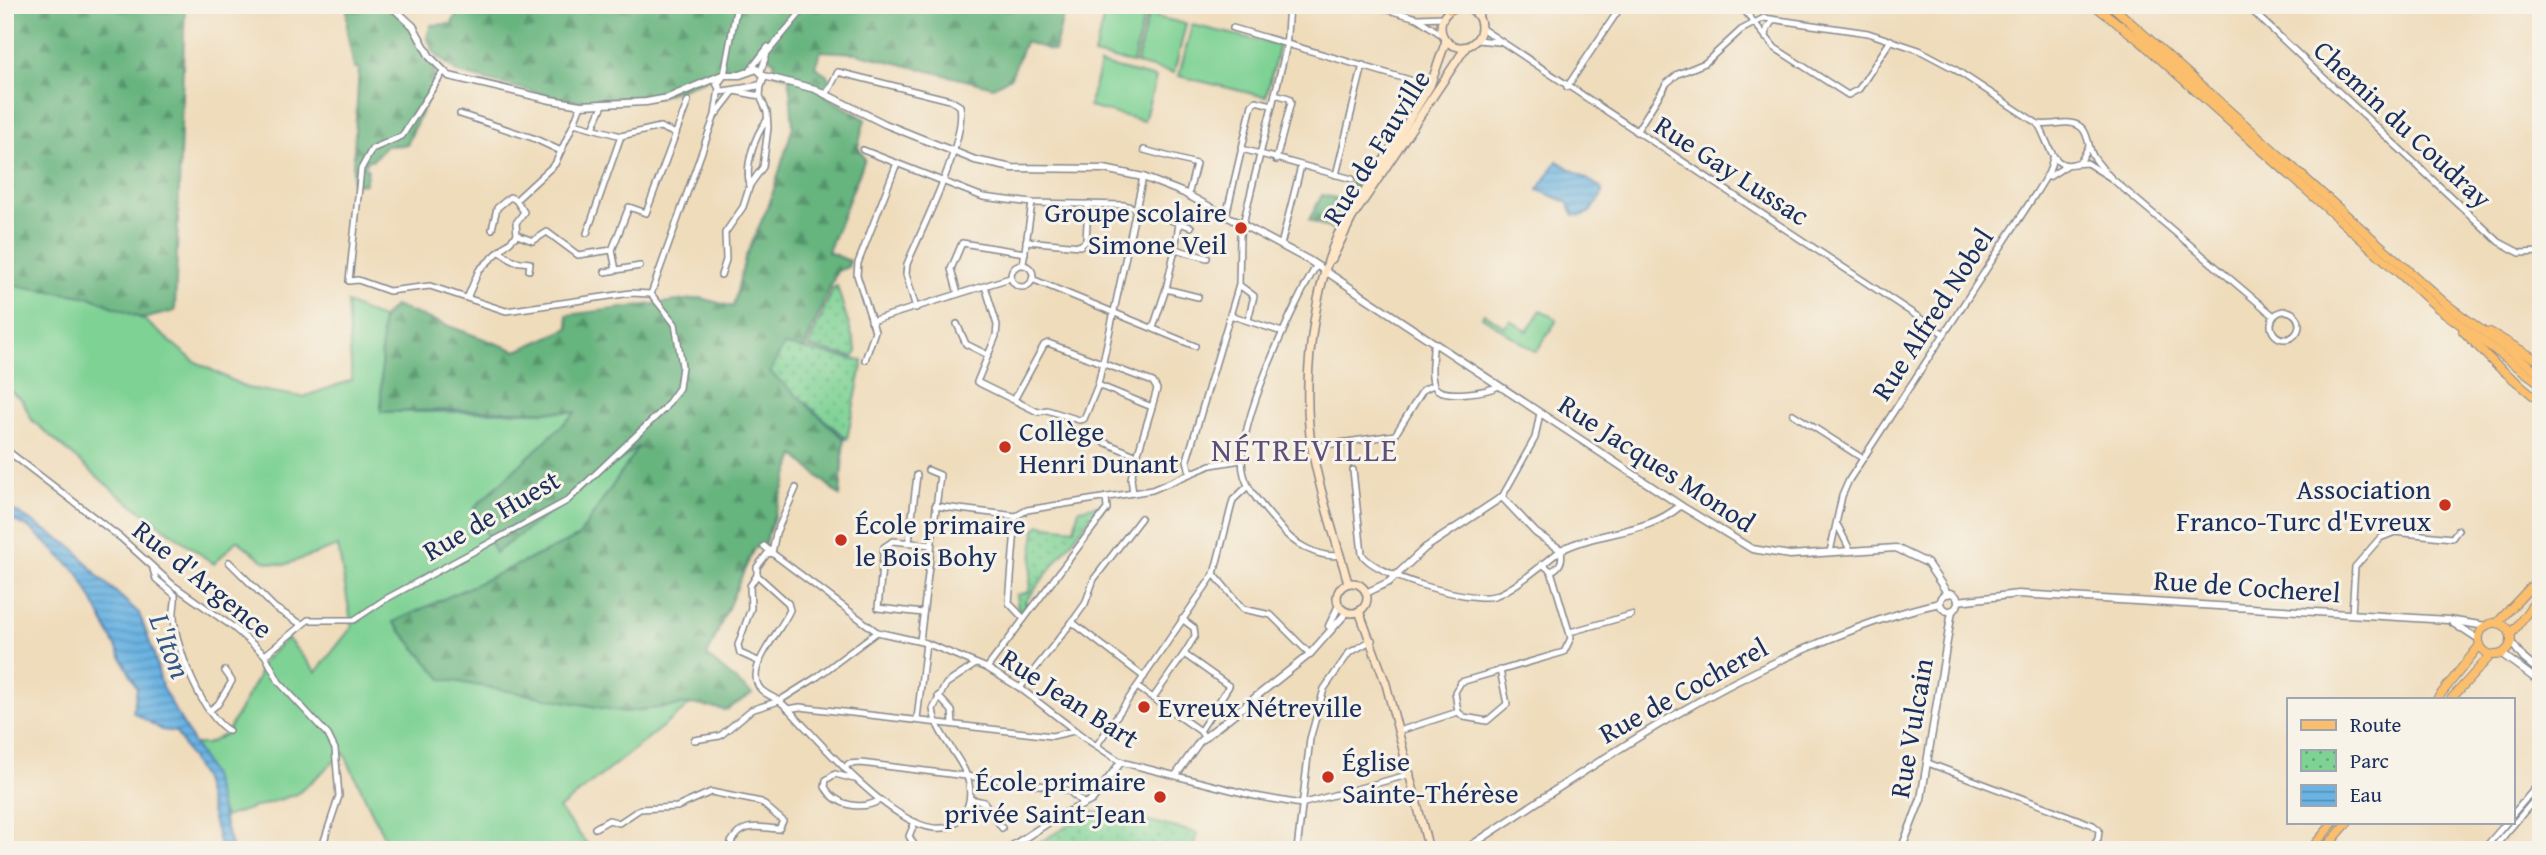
<svg xmlns="http://www.w3.org/2000/svg" width="2546" height="855" viewBox="0 0 2546 855" font-family="'Gentium Book Plus',serif">
	<defs>
		<pattern id="forest-firs" width="22" height="20" patternUnits="userSpaceOnUse" patternTransform="scale(1.75)"><rect width="22" height="20" fill="#66b47e"/><path d="M5 1l3.5 6h-7zM16 11l3.5 6h-7z" fill="#53936a"/></pattern>
		<pattern id="park-dots" width="8" height="8" patternUnits="userSpaceOnUse" patternTransform="scale(1.75)"><rect width="8" height="8" fill="#7ed294"/><path d="M2 2h.1M6 6h.1" fill="none" stroke="#66ab7c" stroke-width="1.8" stroke-linecap="round"/></pattern>
		<pattern id="water-rules" width="6" height="5" patternUnits="userSpaceOnUse" patternTransform="scale(1.75)"><rect width="6" height="5" fill="#6ab3e2"/><path d="M0 2.5h6" fill="none" stroke="#5692ba"/></pattern>
	</defs>
	<rect width="100%" height="100%" fill="#f7f3e8"/>
	<filter id="ink" filterUnits="userSpaceOnUse"><feTurbulence type="fractalNoise" baseFrequency=".0143" numOctaves="2"/><feDisplacementMap in="SourceGraphic" scale="14" xChannelSelector="R" yChannelSelector="G"/><feConvolveMatrix kernelMatrix="1 2 1 2 8 2 1 2 1" color-interpolation-filters="sRGB"/></filter>
	<filter id="wash" filterUnits="userSpaceOnUse"><feTurbulence type="fractalNoise" baseFrequency=".00686" numOctaves="4" result="noise"/><feDisplacementMap in="SourceGraphic" scale="28" xChannelSelector="R" yChannelSelector="G"/><feGaussianBlur stdDeviation="1.57" result="paint"/><feColorMatrix in="noise" values="0 0 0 0 0 0 0 0 0 0 0 0 0 0 0 0 0 1.4 0 .05"/><feComposite in="paint" operator="in"/></filter>
	<g filter="url(#wash)">
		<rect width="100%" height="100%" fill="#efdcbb"/>
		<g fill="#7ed294" stroke="#4c8079" stroke-width="2">
			<polygon points="1107,5 1145,14 1133,63 1094,55"/>
			<polygon points="1148,15 1186,24 1174,73 1136,64"/>
			<polygon points="1192,25 1279,45 1266,97 1179,76"/>
			<polygon points="1100,64 1156,78 1144,121 1089,107"/>
			<polygon points="5,284 90,297 143,319 194,361 247,388 303,397 352,380 347,303 382,319 381,412 577,412 474,508 641,444 578,537 394,623 624,712 691,704 559,809 592,850 390,850 344,753 297,794 224,817 195,744 207,744 226,734 258,677 261,663 287,638 316,672 352,627 338,546 284,565 264,561 237,540 214,564 115,492 32,420 22,400 5,387"/>
			<polygon points="1541,310 1557,320 1536,352 1482,317 1484,313 1505,327 1510,320 1527,331"/>
		</g>
		<g fill="url(#forest-firs)" stroke="#40726e" stroke-width="2">
			<polygon points="5,5 185,5 175,311 143,319 90,297 5,284"/>
			<path d="M347,5H386C395,12 405,19 412,28C417,35 436,71 436,78L407,145L385,146L373,160H368L364,167L368,170L365,184H352L359,68H354L347,32Z"/>
			<polygon points="460,5 1066,5 1054,51 1025,42 1011,77 993,87 856,53 821,51 815,66 829,77 826,96 865,119 858,147 865,159 828,252 850,261 848,267 837,271 804,349 770,371 844,439 840,496 795,455 764,546 754,548 707,656 752,694 726,710 691,704 624,712 442,679 393,622 578,537 639,446 495,553 474,508 576,412 453,410 381,412 382,319 394,306 517,351 569,328 567,315 701,298 733,307 745,258 770,202 793,126 789,77 772,72 775,62 761,52 755,61 739,69 721,69 703,81 658,97 570,101 458,73 435,54 427,37 431,25 452,24"/>
			<polygon points="1352,181 1360,184 1361,189 1333,230 1309,220 1322,195 1341,199"/>
		</g>
		<g fill="url(#park-dots)" stroke="#4c8079" stroke-width="2">
			<polygon points="837,286 857,352 853,357 808,347 833,288"/>
			<polygon points="784,345 863,361 847,439 770,372"/>
			<polygon points="1104,504 1102,512 1097,509 1025,602 1029,605 1022,611 1018,609 1016,595 1029,592 1035,529 1040,525 1074,529 1079,509"/>
			<polygon points="1091,812 1120,814 1197,833 1193,850 1027,850"/>
		</g>
		<g fill="url(#water-rules)" stroke="#4271a0" stroke-width="2">
			<path d="M1557,161L1600,187L1603,193C1595,206 1591,218 1574,215L1567,202L1538,190Z"/>
			<polygon points="5,505 74,548 98,576 139,613 154,654 162,687 212,776 232,850 221,850 203,780 176,732 162,730 133,712 137,688 79,574 30,528 5,516"/>
		</g>
	</g>
	<g filter="url(#ink)">
		<g fill="none" stroke-linecap="round" stroke-linejoin="round">
			<g stroke="#85868c" stroke-width="8">
				<g id="minor">
					<polyline points="1371,5 1417,18 1442,35"/>
					<polyline points="1740,5 1775,48 1848,95 1859,89 1891,40"/>
					<polyline points="2246,5 2499,242 2520,253 2541,252"/>
					<polyline points="1417,18 1444,17"/>
					<polyline points="1233,28 1430,86"/>
					<polyline points="1481,28 1944,334"/>
					<polyline points="1766,38 1767,29 1773,20"/>
					<polyline points="1477,40 1498,42"/>
					<polyline points="751,69 768,47"/>
					<polyline points="761,71 767,53 807,5"/>
					<polyline points="443,72 402,136 372,149 361,169 349,281 358,280 389,291 430,286 506,311 631,293 651,294"/>
					<polyline points="724,75 737,5"/>
					<polyline points="1567,87 1622,5"/>
					<polyline points="1275,94 1289,98 1291,102 1276,160"/>
					<path d="M826,95L838,72L950,100L960,106C967,140 922,229 907,264L906,274L916,308"/>
					<polyline points="581,105 574,123 621,136 660,127 676,134"/>
					<polyline points="717,113 734,91 760,96"/>
					<polyline points="460,114 533,138 561,151"/>
					<path d="M2038,124C2050,142 2051,176 2081,161L2089,146"/>
					<polyline points="593,128 603,105"/>
					<path d="M1636,132L1667,83L1678,74L1705,63L1741,30L1764,18L1868,33L1919,50L1953,68L2038,124C2050,126 2059,122 2070,123C2090,125 2086,143 2093,156C2098,164 2105,171 2111,178"/>
					<polyline points="1242,149 1352,179"/>
					<polyline points="863,150 983,197 1032,203 1125,205 1191,227"/>
					<polyline points="1144,150 1196,164 1188,196"/>
					<polyline points="2074,164 2087,163 2111,178 2274,316"/>
					<polyline points="1336,175 1363,65"/>
					<polyline points="2049,177 2066,166"/>
					<path d="M750,185C744,167 755,135 767,120"/>
					<polyline points="516,200 555,164 574,123"/>
					<polyline points="516,200 524,212 516,223 517,235"/>
					<polyline points="1226,216 1252,105 1256,101 1272,105"/>
					<polyline points="1179,224 1175,249 1207,258"/>
					<polyline points="492,229 497,208 510,197 516,200"/>
					<polyline points="587,233 621,136"/>
					<polyline points="517,235 533,241 547,232 578,255 612,250"/>
					<polyline points="1026,241 1080,246 1086,241 1088,204"/>
					<polyline points="1281,245 1301,166"/>
					<polyline points="1175,249 1166,289 1198,297"/>
					<polyline points="612,250 629,207 646,213 688,101"/>
					<polyline points="612,250 616,270"/>
					<polyline points="499,251 513,261 530,263 529,270"/>
					<polyline points="1023,264 1032,203"/>
					<circle cx="1022" cy="276" r="11"/>
					<path d="M1316,266C1294,305 1231,433 1244,475C1249,494 1268,512 1280,527C1292,543 1319,559 1340,555"/>
					<polyline points="605,272 640,266"/>
					<polyline points="721,275 726,260 725,233 743,207 750,185 763,167 768,128 767,112 760,96 761,85"/>
					<polyline points="1032,279 1195,346"/>
					<polyline points="1239,285 1254,296 1248,320"/>
					<polyline points="985,286 997,325 996,336 977,382 1038,412 1047,410 1079,420 1084,419 1098,385 1143,177"/>
					<polyline points="958,294 951,269 962,243 1025,253"/>
					<polyline points="468,296 479,270 517,235"/>
					<circle cx="2285" cy="325" r="14"/>
					<polyline points="1230,315 1282,332"/>
					<polyline points="871,321 1010,278"/>
					<polyline points="957,324 966,344 988,355"/>
					<polyline points="1153,328 1166,289"/>
					<path d="M1436,344L1433,348C1433,358 1429,378 1435,387C1442,399 1488,392 1499,386"/>
					<polyline points="865,360 875,331 857,275 858,263 897,163"/>
					<polyline points="1014,400 1044,345 1048,343 1153,382 1157,389 1152,407 1098,385"/>
					<polyline points="1793,414 1862,458"/>
					<polyline points="1104,442 1137,456 1152,407"/>
					<polyline points="1312,447 1395,435 1423,390 1433,385"/>
					<polyline points="5,449 121,538 173,585 233,627 265,655 279,682 328,735 335,749 339,796 321,850"/>
					<path d="M1353,470L1362,554C1373,575 1471,603 1494,596C1514,590 1544,563 1561,550"/>
					<polyline points="1190,473 1187,460 1239,285 1240,236 1286,49 1289,5"/>
					<polyline points="1133,493 1131,478 1137,456"/>
					<polyline points="1502,497 1535,438 1540,413"/>
					<polyline points="935,506 1016,516 1027,510 1152,490 1211,465 1241,460"/>
					<polyline points="1016,516 1009,603 1024,619"/>
					<polyline points="1838,526 1850,550"/>
					<polyline points="909,542 917,475"/>
					<polyline points="764,546 772,553 776,533 796,488"/>
					<polyline points="1830,552 1842,496 1849,480 2036,193 2049,172 2053,158"/>
					<polyline points="229,562 275,608 301,624"/>
					<path d="M1542,564L1551,571C1561,567 1563,560 1561,550"/>
					<path d="M153,569L156,579L175,595C176,603 173,610 174,617C175,647 203,716 229,731"/>
					<polyline points="1214,574 1243,609 1271,615 1310,654"/>
					<path d="M757,575L788,603L790,610C782,628 756,657 756,676C756,692 769,694 779,701C789,708 797,719 806,728C830,753 916,852 955,823C961,817 968,809 969,801C976,765 937,743 933,709L946,684L976,664"/>
					<polyline points="923,613 878,608 884,547 893,541 931,545"/>
					<polyline points="2352,614 2355,567 2380,538 2395,532 2452,538 2458,530"/>
					<polyline points="1182,619 1194,628 1195,636 1184,654"/>
					<polyline points="1072,622 1144,677"/>
					<polyline points="1570,632 1631,615"/>
					<polyline points="920,641 940,475 928,470"/>
					<polyline points="265,655 308,620 354,620 384,600 567,501 664,409 679,388 682,366 675,324 651,294 715,115 719,88"/>
					<polyline points="760,662 740,653 738,645 751,608 750,586 757,575 757,567 767,554 772,553 877,632 926,643 987,668 1020,688 1086,739 1121,762 1255,796 1301,804 1411,774"/>
					<polyline points="987,668 1107,509 1106,497"/>
					<polyline points="1137,687 1153,698"/>
					<polyline points="1020,688 1072,622 1085,604 1094,579 1141,518"/>
					<polyline points="938,696 952,711 953,724"/>
					<polyline points="788,709 800,707 1052,736 1074,731"/>
					<polyline points="210,710 218,704 232,681 225,671"/>
					<polyline points="1458,712 1455,692 1461,682 1564,652 1571,638 1551,571"/>
					<polyline points="1458,712 1464,717 1487,721 1507,704 1500,670"/>
					<polyline points="917,719 926,643"/>
					<polyline points="1200,731 1153,698 1184,654 1229,686 1200,731 1205,738"/>
					<polyline points="1399,731 1458,712"/>
					<polyline points="694,740 720,736 751,710 779,701 817,677 877,632"/>
					<polyline points="1097,745 1214,574 1233,500 1248,486"/>
					<polyline points="1928,763 2093,825 2099,830 2098,839 2091,850"/>
					<polyline points="845,769 848,764 861,763 1055,787 1069,791 1084,804"/>
					<path d="M854,779L835,774L826,780L825,787C836,806 862,811 880,800"/>
					<polyline points="970,799 984,802 1002,828"/>
					<polyline points="2513,814 2541,781"/>
					<polyline points="915,822 909,836 917,850"/>
					<path d="M595,828L609,820L619,823L640,809L677,807L711,792L761,802L783,821L779,829C759,828 744,821 731,842L734,850"/>
					<polyline points="758,850 777,850"/>
					<polyline points="1297,850 1310,739 1324,689 1349,653 1372,640"/>
					<polyline points="2483,850 2507,822"/>
					<polyline points="2492,850 2541,792"/>
				</g>
			</g>
			<g stroke="#85868c" stroke-width="9">
				<g id="tertiary">
					<polyline points="390,5 413,26 430,57 449,76 551,100 581,105 646,102 668,98 722,75"/>
					<path d="M764,76L761,85C755,86 725,92 721,91L717,84L724,75H740L757,69L764,76L815,89L885,124L975,160L1012,168L1104,169L1143,177L1184,193L1310,261L1683,507L1752,549L1790,555L1896,548L1927,563L1948,594"/>
					<path d="M1366,593L1389,582L1425,548L1502,497L1536,533L1561,550C1600,530 1646,535 1680,506"/>
					<circle cx="1949" cy="602" r="9"/>
					<polyline points="1958,601 2018,594 2448,620 2486,626"/>
					<polyline points="2453,623 2479,640"/>
					<polyline points="1329,626 1339,605"/>
					<polyline points="2511,642 2524,659 2541,673"/>
					<polyline points="2502,654 2541,683"/>
					<polyline points="1176,775 1200,741 1310,654 1347,612"/>
					<polyline points="1006,850 1054,819 1092,800 1121,762"/>
					<path d="M1464,850C1584,772 1695,692 1829,639C1865,625 1902,611 1940,603"/>
					<polyline points="1901,850 1921,799 1952,611"/>
				</g>
			</g>
			<g stroke="#85868c" stroke-width="10">
				<g id="secondary">
					<circle cx="1461" cy="27" r="20"/>
					<polyline points="1478,16 1483,5"/>
					<polyline points="1332,259 1352,218 1466,47"/>
					<path d="M1348,583C1336,539 1320,495 1312,449C1301,385 1313,293 1338,234L1430,86L1446,41"/>
					<circle cx="1352" cy="598" r="15"/>
					<polyline points="1359,611 1386,684 1429,850"/>
				</g>
			</g>
			<g stroke="#85868c" stroke-width="10">
				<g id="primary">
					<circle cx="2495" cy="639" r="16"/>
					<polyline points="2497,623 2541,576"/>
					<polyline points="2511,634 2541,594"/>
					<polyline points="2437,699 2480,645"/>
					<polyline points="2451,699 2491,655"/>
					<polyline points="2310,850 2334,822"/>
					<polyline points="2324,850 2348,822"/>
				</g>
			</g>
			<g stroke="#85868c" stroke-width="10">
				<g id="trunk">
					<polyline points="1450,5 1450,10"/>
					<polyline points="2094,5 2139,40 2438,308 2541,384"/>
					<polyline points="2111,5 2446,304 2541,374"/>
					<polyline points="2463,331 2495,364 2541,402"/>
					<polyline points="2490,332 2541,362"/>
				</g>
			</g>
			<use href="#minor" stroke="#fff" stroke-width="5"/>
			<use href="#tertiary" stroke="#fff" stroke-width="6"/>
			<use href="#secondary" stroke="#fde5c5" stroke-width="7"/>
			<use href="#primary" stroke="#fabe6d" stroke-width="8"/>
			<use href="#trunk" stroke="#fabe6d" stroke-width="8"/>
		</g>
	</g>
	<g fill="#c8321e" stroke="#f7f3e8" stroke-width="2.5">
		<circle cx="1241" cy="228" r="7"/>
		<circle cx="1005" cy="447" r="7"/>
		<circle cx="2445" cy="505" r="7"/>
		<circle cx="841" cy="540" r="7"/>
		<circle cx="1144" cy="707" r="7"/>
		<circle cx="1328" cy="777" r="7"/>
		<circle cx="1160" cy="797" r="7"/>
	</g>
	<g text-anchor="middle" stroke-width="6" stroke-linejoin="round" paint-order="stroke">
		<g font-size="28" fill="#1b2f5e" stroke="#f7f3e8">
			<text transform="translate(2403 124) rotate(43)" y="10">Chemin du Coudray</text>
			<text transform="translate(1376 147) rotate(-58)" y="10">Rue de Fauville</text>
			<text transform="translate(1732 170) rotate(33)" y="10">Rue Gay Lussac</text>
			<text transform="translate(1932 314) rotate(-57)" y="10">Rue Alfred Nobel</text>
			<text transform="translate(1657 463) rotate(33)" y="10">Rue Jacques Monod</text>
			<text transform="translate(491 515) rotate(-30)" y="10">Rue de Huest</text>
			<text transform="translate(203 579) rotate(39)" y="10">Rue d'Argence</text>
			<text transform="translate(2247 586) rotate(4)" y="10">Rue de Cocherel</text>
			<text transform="translate(1683 690) rotate(-29)" y="10">Rue de Cocherel</text>
			<text transform="translate(1070 698) rotate(33)" y="10">Rue Jean Bart</text>
			<text transform="translate(1911 728) rotate(-80)" y="10">Rue Vulcain</text>
		</g>
		<g font-size="28" fill="#1b2f5e" stroke="#f7f3e8" text-anchor="start">
			<text x="1227" y="222" text-anchor="end">Groupe scolaire<tspan x="1227" dy="32">Simone Veil</tspan></text>
			<text x="1019" y="441">Collège<tspan x="1019" dy="32">Henri Dunant</tspan></text>
			<text x="2431" y="499" text-anchor="end">Association<tspan x="2431" dy="32">Franco-Turc d'Evreux</tspan></text>
			<text x="855" y="534">École primaire<tspan x="855" dy="32">le Bois Bohy</tspan></text>
			<text x="1158" y="717">Evreux Nétreville</text>
			<text x="1342" y="771">Église<tspan x="1342" dy="32">Sainte-Thérèse</tspan></text>
			<text x="1146" y="791" text-anchor="end">École primaire<tspan x="1146" dy="32">privée Saint-Jean</tspan></text>
		</g>
		<g font-size="30" font-style="italic" fill="#335786" stroke="#f7f3e8">
			<text transform="translate(170 646) rotate(69)" y="10">L'Iton</text>
		</g>
		<g font-size="32" letter-spacing="2" fill="#5c4f7c" stroke="#f7f3e8">
			<text x="1305" y="461">NÉTREVILLE</text>
		</g>
	</g>
	<rect width="2546" height="855" fill="none" stroke="#f7f3e8" stroke-width="28"/>
	<rect x="2287" y="698" width="228" height="126" fill="#f7f3e8" stroke="#9fa5b1" stroke-width="2"/>
	<rect x="2301" y="720" width="35" height="10" fill="#fabe6d" stroke="#9fa5b1" stroke-width="2"/>
	<text x="2350" y="732" font-size="21" fill="#1b2f5e">Route</text>
	<rect x="2301" y="750" width="35" height="21" fill="url(#park-dots)" stroke="#9fa5b1" stroke-width="2"/>
	<text x="2350" y="768" font-size="21" fill="#1b2f5e">Parc</text>
	<rect x="2301" y="785" width="35" height="21" fill="url(#water-rules)" stroke="#9fa5b1" stroke-width="2"/>
	<text x="2350" y="802" font-size="21" fill="#1b2f5e">Eau</text>
</svg>
